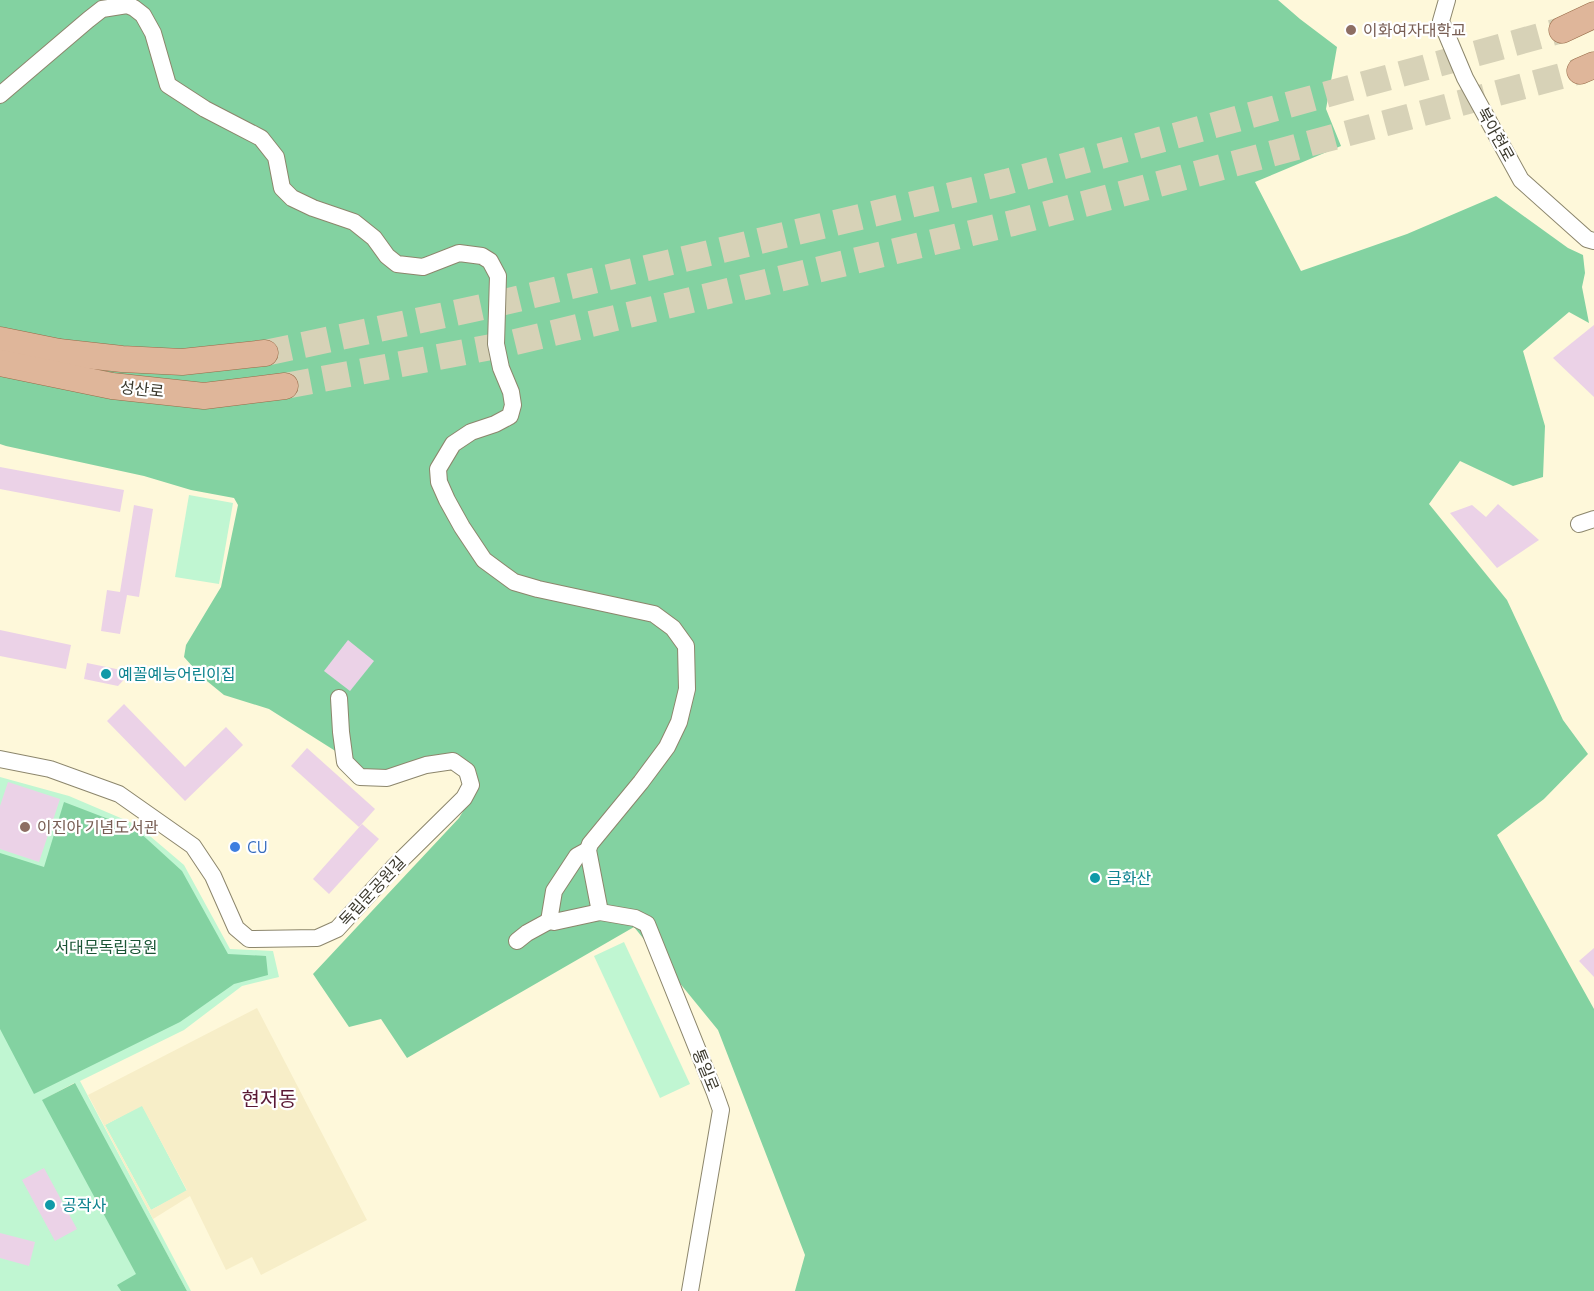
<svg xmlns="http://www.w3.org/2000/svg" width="1594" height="1291" viewBox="0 0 1594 1291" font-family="Ubuntu,'Noto Sans KR',sans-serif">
	<rect width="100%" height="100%" fill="#fef8da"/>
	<g fill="#c0f6d2">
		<polygon points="189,495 233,503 219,584 175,577"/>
		<polygon points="0,777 69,796 137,825 184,865 230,949 273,951 279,977 242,986 184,1030 80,1081 191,1291 187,1291 74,1083 43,1100 137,1275 118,1285 121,1291 0,1291"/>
		<polygon points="624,942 690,1084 660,1098 594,956"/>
		<polygon points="142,1105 187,1191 151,1210 105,1125"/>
	</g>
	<g fill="#83d2a1">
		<polygon points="0,0 1278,0 1300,19 1337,47 1326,109 1341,146 1255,182 1301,271 1407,234 1496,196 1568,248 1583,255 1585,273 1582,287 1589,323 1569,312 1523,351 1545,426 1543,477 1513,486 1460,461 1429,504 1507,600 1563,720 1588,754 1544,799 1497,835 1594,1009 1594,1291 795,1291 805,1255 718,1030 634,927 407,1058 381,1019 349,1027 313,974 459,818 479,785 476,771 453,756 387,773 364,772 348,759 269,709 224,695 202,677 184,657 186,645 221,587 238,505 234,498 191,490 144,476 6,446 0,444"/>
		<polygon points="64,802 137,830 182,871 228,954 266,956 268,975 234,984 180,1022 34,1094 0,1029 0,853 44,867"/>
		<polygon points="75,1083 187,1291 121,1291 117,1285 136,1274 42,1100"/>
	</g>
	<path fill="#f7eec8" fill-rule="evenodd" d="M257,1008L367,1220L261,1275L252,1257L226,1270L190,1196L153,1219L88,1095ZM142,1106L187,1190L151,1210L105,1125Z"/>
	<g fill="#ebd2e7">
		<polygon points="1594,325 1594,397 1553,358"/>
		<polygon points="0,467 124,490 120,512 0,489"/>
		<polygon points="1498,504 1539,540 1497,568 1450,513 1472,505 1486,517"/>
		<polygon points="134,505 153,509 139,597 127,595 120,634 101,631 107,590 120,592"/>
		<polygon points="0,630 71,645 66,669 0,656"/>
		<polygon points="348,640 374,661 350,691 324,671"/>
		<polygon points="87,663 131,672 118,686 84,679"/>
		<polygon points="124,704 185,767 226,727 243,745 185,801 107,721"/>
		<polygon points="307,748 375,809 359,827 291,766"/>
		<polygon points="8,782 60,799 39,862 0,849 0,806"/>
		<polygon points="362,824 379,839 329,894 313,879"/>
		<polygon points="1594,948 1594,977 1579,961"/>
		<polygon points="44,1168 77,1229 55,1241 22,1180"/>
		<polygon points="0,1233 35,1242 29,1266 0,1258"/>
	</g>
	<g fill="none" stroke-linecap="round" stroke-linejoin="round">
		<g stroke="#d7d2b7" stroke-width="26" stroke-dasharray="26 13" stroke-linecap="butt">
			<polyline points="265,353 492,305 1006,182 1562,30"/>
			<polyline points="285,386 507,344 1013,223 1580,71"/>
		</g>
		<g stroke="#8c866c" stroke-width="18">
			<g id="street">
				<polyline points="1447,0 1441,21 1465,78 1521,180 1587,239 1594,241"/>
				<polyline points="0,95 88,20 102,9 127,5 134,8 143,15 153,33 168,85 205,109 261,138 276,157 282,188 292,198 313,208 354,222 374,238 387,256 397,264 423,267 459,253 482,256 490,261 498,276 496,344 501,368 511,392 513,405 510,416 495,424 471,432 453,444 438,469 439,482 447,500 462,527 484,560 514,582 538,589 654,614 673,628 686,646 687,689 679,722 667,747 641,782 590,844 588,850 600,912 635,918 647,924 715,1093 721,1110 690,1291"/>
				<polyline points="1579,524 1594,519"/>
				<polyline points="0,759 50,769 119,794 193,846 213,876 236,928 249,939 317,938 337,929 393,868 464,798 471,785 467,771 453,761 426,765 387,778 360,777 345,762 341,732 339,698"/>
				<polyline points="588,850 577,856 554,891 549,921 554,922 600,912"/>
				<polyline points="517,941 527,933 549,921"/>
			</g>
		</g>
		<g stroke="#976b48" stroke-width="27">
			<g id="primary">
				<polyline points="1562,30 1594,15"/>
				<polyline points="1580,71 1594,65"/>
				<polyline points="0,340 59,352 122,359 182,362 265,353"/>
				<polyline points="0,363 112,386 204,396 285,386"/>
			</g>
		</g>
		<use href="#street" stroke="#fff" stroke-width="16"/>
		<use href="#primary" stroke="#dfb69a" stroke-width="26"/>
	</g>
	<g fill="#8d6e63" stroke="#fff" stroke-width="2">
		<circle cx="1351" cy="30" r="6"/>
		<circle cx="25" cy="827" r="6"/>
	</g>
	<g fill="#0f9aa8" stroke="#fff" stroke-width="2">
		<circle cx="106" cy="674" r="6"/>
		<circle cx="1095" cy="878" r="6"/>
		<circle cx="50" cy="1205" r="6"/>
	</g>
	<circle fill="#3f7fe0" stroke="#fff" stroke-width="2" cx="235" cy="847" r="6"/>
	<g text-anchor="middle" stroke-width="4.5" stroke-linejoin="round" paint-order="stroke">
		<g font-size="16" fill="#785e54" stroke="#fff" text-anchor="start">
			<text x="1363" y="36">이화여자대학교</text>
			<text x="37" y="833">이진아 기념도서관</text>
		</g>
		<g font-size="16" fill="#3b392d" stroke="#fff">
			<text transform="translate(1496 134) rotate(61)" y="6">북아현로</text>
			<text transform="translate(142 389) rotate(6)" y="6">성산로</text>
			<text transform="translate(372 891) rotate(-47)" y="6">독립문공원길</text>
			<text transform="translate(706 1070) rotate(68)" y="6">통일로</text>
		</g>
		<g font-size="16" fill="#0d838f" stroke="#fff" text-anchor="start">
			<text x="118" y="680">예꼴예능어린이집</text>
			<text x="1107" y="884">금화산</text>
			<text x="62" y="1211">공작사</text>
		</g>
		<g font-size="16" fill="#366cbe" stroke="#fff" text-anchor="start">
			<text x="247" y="853">CU</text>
		</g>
		<g font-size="16" fill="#1a5535" stroke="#fff">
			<text x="106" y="953">서대문독립공원</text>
		</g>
		<g font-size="20" fill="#5a1935" stroke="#fff">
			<text x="269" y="1106">현저동</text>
		</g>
	</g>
</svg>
